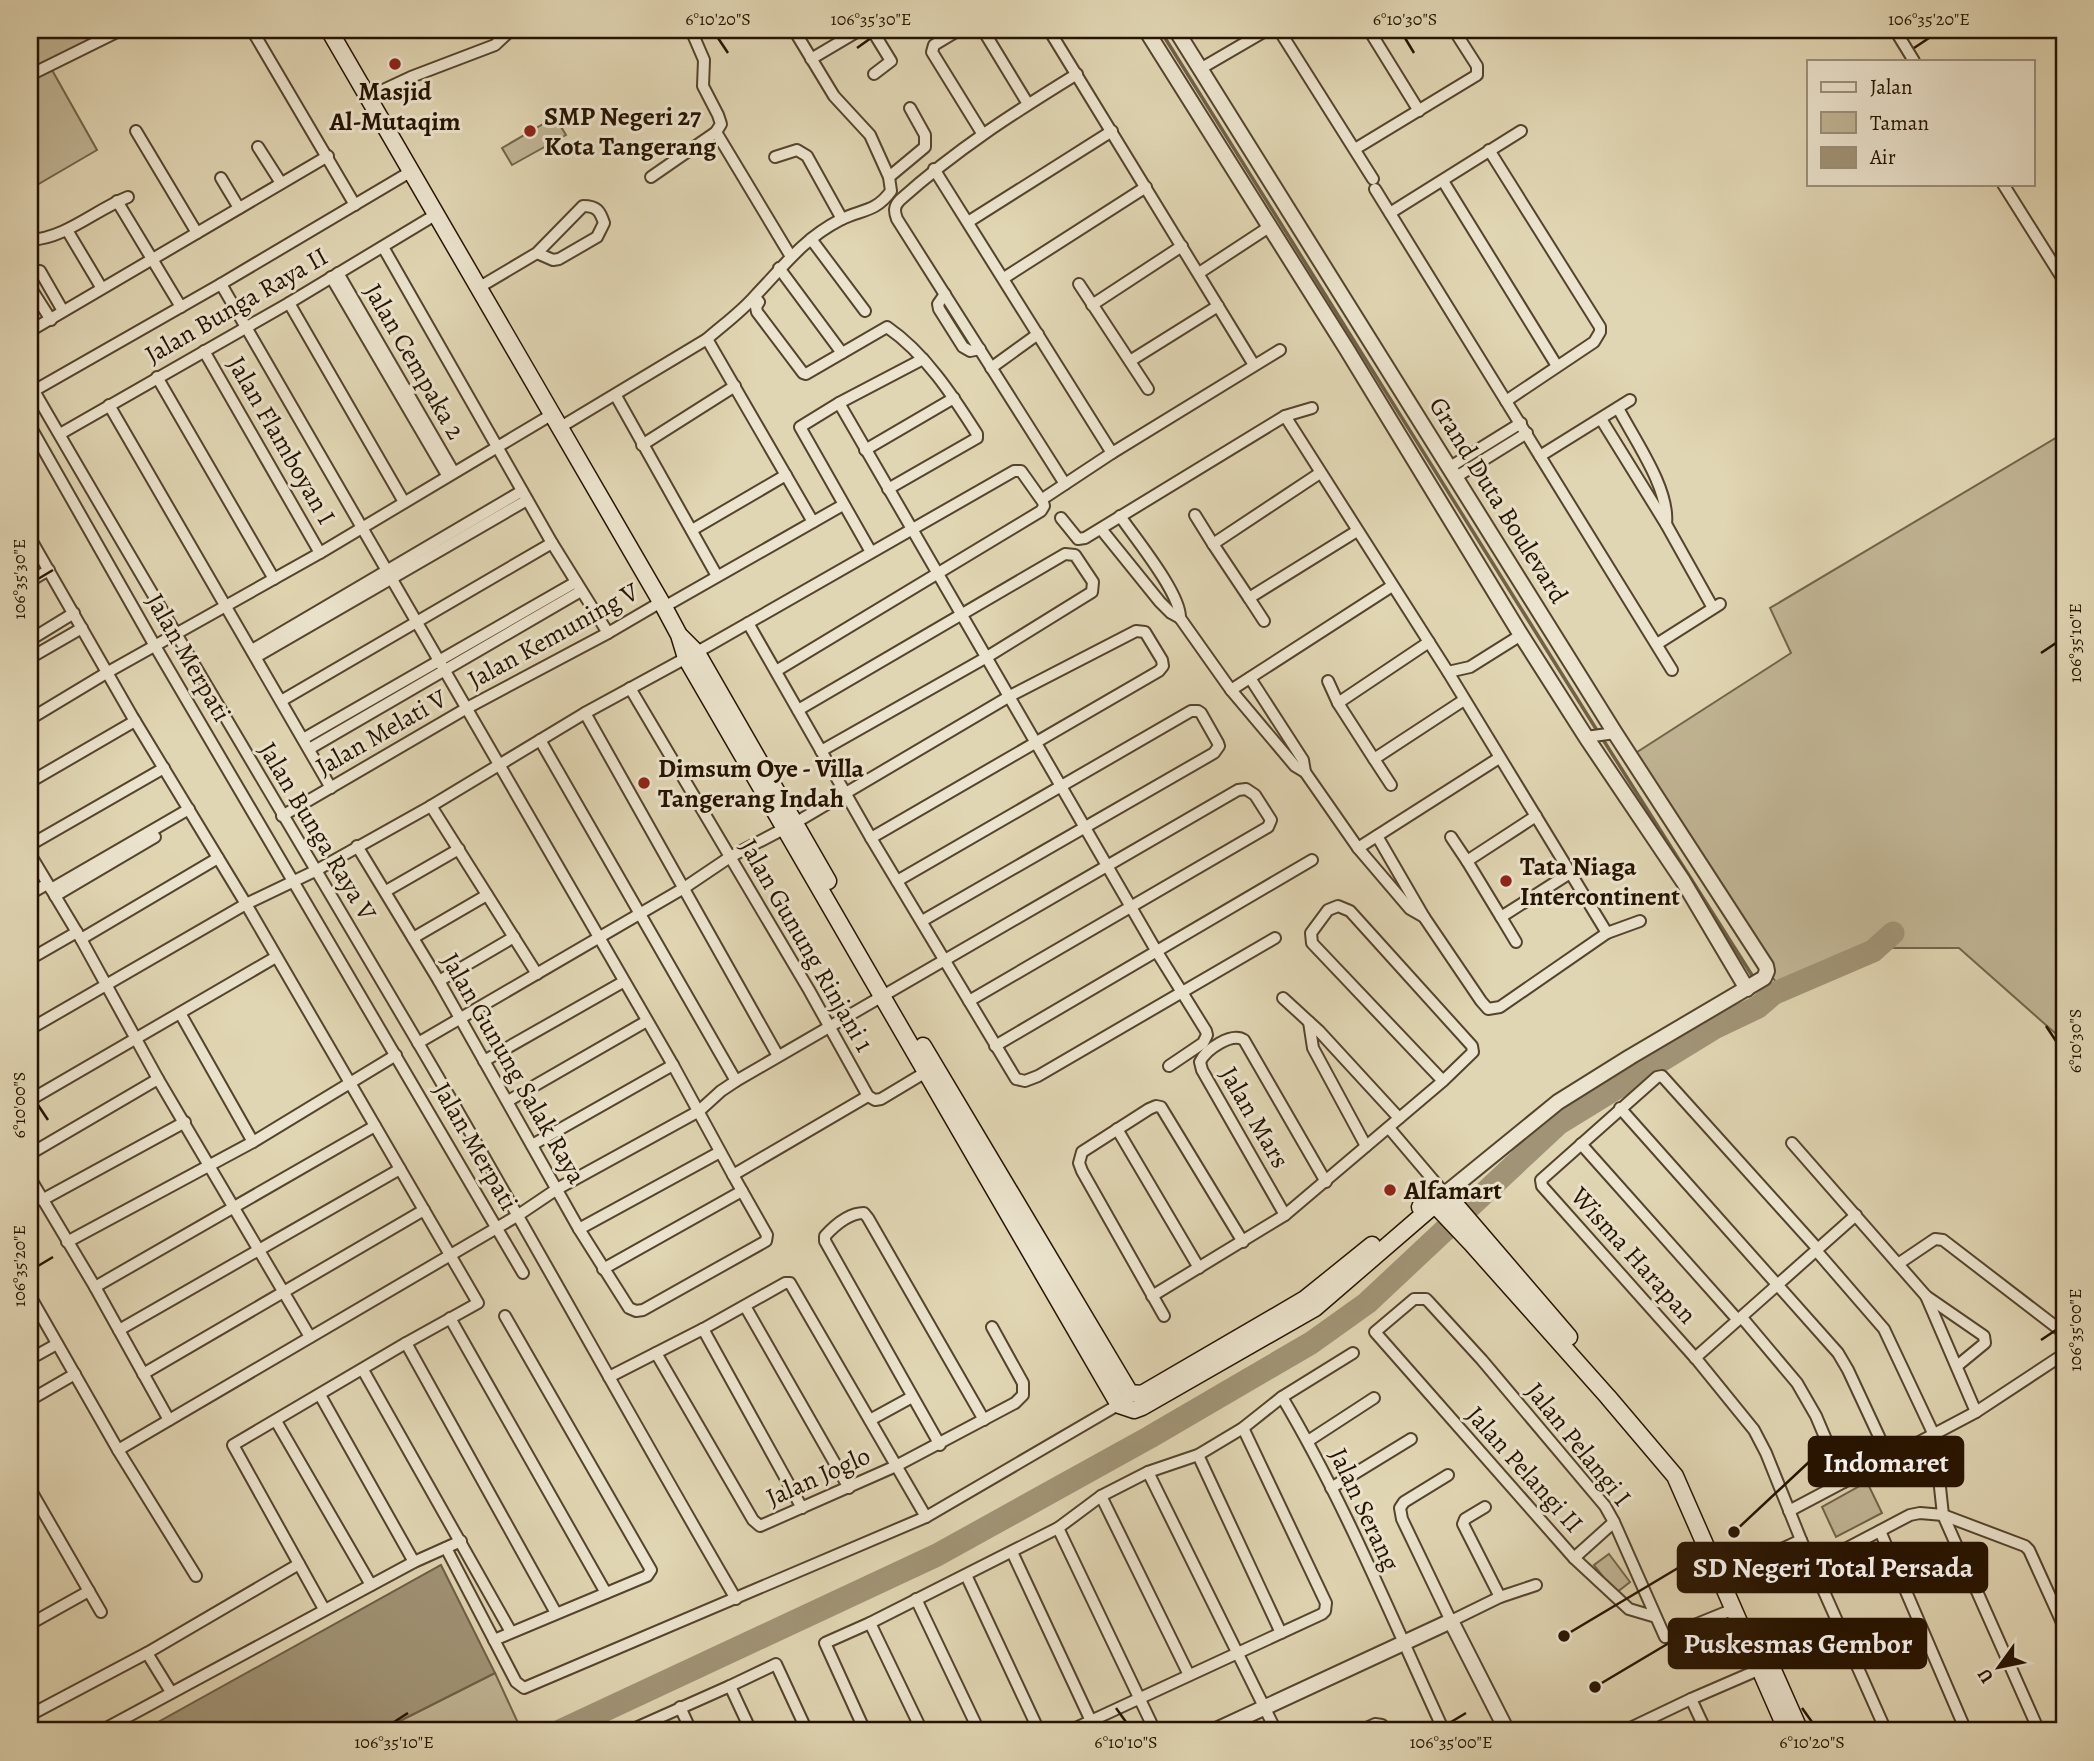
<svg xmlns="http://www.w3.org/2000/svg" width="2094" height="1761" viewBox="0 0 2094 1761" font-family="Alegreya,serif">
	<rect width="100%" height="100%" fill="#e1d6b3"/>
	<filter id="stains"><feTurbulence type="fractalNoise" baseFrequency=".00286" numOctaves="4"/><feColorMatrix values="0 0 0 0 .2 0 0 0 0 .09 0 0 0 0 .02 0 0 0 .5 -.17"/></filter>
	<radialGradient id="worn" r=".72"><stop offset=".6" stop-color="#630" stop-opacity="0"/><stop offset="1" stop-color="#630" stop-opacity=".3"/></radialGradient>
	<g fill="#c1b595" stroke="#73644a" stroke-width="2">
		<polygon points="30,30 93,30 99,40 52,70 97,150 30,189"/>
		<polygon points="555,117 566,135 512,165 502,148"/>
		<polygon points="2064,433 2064,1041 1959,948 1892,948 1784,995 1631,756 1791,653 1770,608"/>
		<polygon points="1867,1482 1882,1513 1836,1537 1822,1507"/>
		<polygon points="1609,1554 1630,1582 1616,1593 1594,1565"/>
		<polygon points="495,1673 519,1725 507,1731 380,1731"/>
	</g>
	<polygon fill="#a19476" stroke="#6f6047" stroke-width="2" points="441,1565 495,1673 380,1731 142,1731"/>
	<g fill="none" stroke-linecap="round" stroke-linejoin="round">
		<g stroke="#6f6047" stroke-width="3.5">
			<polyline points="1160,30 1598,732"/>
			<polyline points="1602,738 1755,980"/>
			<polyline points="1759,987 1767,1000"/>
		</g>
		<polyline stroke="#a19476" stroke-width="23" points="560,1731 937,1555 1150,1437 1311,1343 1367,1303 1558,1124 1716,1027 1758,1007 1773,994 1873,951 1893,933"/>
		<g stroke="#54442d" stroke-width="14">
			<g id="minor">
				<polyline points="252,30 355,205"/>
				<polyline points="872,30 891,61 874,74"/>
				<polyline points="959,30 934,45 932,52 982,133"/>
				<polyline points="983,30 1028,104"/>
				<polyline points="1049,30 1254,365"/>
				<polyline points="1279,30 1373,179"/>
				<polyline points="1369,30 1419,111"/>
				<polyline points="1895,30 1914,61"/>
				<polyline points="811,59 860,30"/>
				<polyline points="1200,69 1267,30"/>
				<polyline points="30,75 121,30"/>
				<polyline points="368,97 411,77 495,45 511,30"/>
				<polyline points="136,131 197,233"/>
				<polyline points="716,132 790,255"/>
				<polyline points="258,147 281,183"/>
				<polyline points="1355,149 1477,75 1477,66 1454,30"/>
				<polyline points="1489,150 1600,327 1600,332 1594,342 1506,401"/>
				<polyline points="775,157 797,150 807,156 842,219"/>
				<polyline points="934,169 1112,453"/>
				<polyline points="651,177 716,132 721,124 718,115 703,86 704,60 691,30"/>
				<polyline points="889,177 925,147 925,135 910,108"/>
				<polyline points="221,178 239,208"/>
				<polyline points="1443,181 1557,366"/>
				<polyline points="2003,184 2064,281"/>
				<polyline points="1375,189 1672,670"/>
				<polyline points="117,201 181,307"/>
				<polyline points="1390,213 1521,131"/>
				<polyline points="968,222 1112,131"/>
				<polyline points="67,230 101,287"/>
				<polyline points="811,239 865,311"/>
				<path d="M30,240C66,238 95,210 128,197"/>
				<polyline points="383,247 552,543 608,633"/>
				<polyline points="779,268 842,353"/>
				<polyline points="40,271 63,311"/>
				<polyline points="338,273 453,471"/>
				<polyline points="1199,273 1269,227"/>
				<polyline points="331,277 447,475"/>
				<polyline points="1004,278 1146,187"/>
				<polyline points="221,284 673,1065 733,1175 868,1096"/>
				<polyline points="1079,284 1148,389"/>
				<polyline points="30,287 51,320"/>
				<path d="M478,288L537,253L583,206C597,206 600,211 604,223L597,237L559,259L553,260L537,253"/>
				<polyline points="945,294 938,304 939,309 963,347 970,351 980,349"/>
				<path d="M755,297L759,302L756,307L757,312L803,373L806,374L887,327C925,353 953,396 977,434V438L888,489"/>
				<polyline points="289,303 404,502"/>
				<polyline points="1092,305 1182,246"/>
				<polyline points="30,331 328,156"/>
				<path d="M707,339C723,325 741,312 755,296C783,267 803,239 840,220C861,209 875,213 891,191L889,177L870,135L834,96L794,30"/>
				<polyline points="204,351 320,553"/>
				<polyline points="1130,361 1218,306"/>
				<polyline points="991,368 1038,334"/>
				<polyline points="157,377 274,579"/>
				<path d="M30,384C157,604 288,822 417,1041C526,1226 628,1414 736,1599"/>
				<polyline points="30,393 221,284 410,172"/>
				<polyline points="616,396 717,576"/>
				<polyline points="839,403 1157,952 1206,1031 1207,1035 1203,1043 1169,1066"/>
				<polyline points="109,405 331,788"/>
				<path d="M1618,408C1634,439 1670,489 1666,524"/>
				<polyline points="1285,416 1312,408"/>
				<polyline points="1601,419 1666,524 1713,608"/>
				<polyline points="30,426 155,646 523,1273"/>
				<polyline points="559,428 707,339 813,522"/>
				<polyline points="60,434 289,303 435,215"/>
				<polyline points="642,445 735,386"/>
				<polyline points="865,450 954,398"/>
				<polyline points="1540,456 1630,400"/>
				<polyline points="1450,467 1521,423"/>
				<polyline points="1320,473 1213,544 1249,598 1357,531"/>
				<polyline points="1456,477 1527,433"/>
				<path d="M1065,484L897,219C894,211 894,206 900,200C957,149 1012,114 1077,74"/>
				<polyline points="1047,496 1112,453 1280,350"/>
				<polyline points="1195,515 1213,544"/>
				<path d="M1120,516C1135,538 1181,594 1180,618"/>
				<polyline points="1061,518 1078,539 1085,538 1285,416 1448,672 1607,933"/>
				<polyline points="1101,529 1160,602 1171,613 1180,618 1231,690 1295,766 1305,772 1358,848 1410,909 1424,917 1481,1001 1488,1009 1500,1007 1607,933 1640,921"/>
				<polyline points="692,530 786,475"/>
				<polyline points="30,538 132,716 246,904 478,1303 406,1343 233,1445 324,1609"/>
				<polyline points="871,552 800,427 839,403 923,359"/>
				<polyline points="30,581 49,570"/>
				<polyline points="1249,598 1264,621"/>
				<polyline points="664,607 843,505"/>
				<polyline points="748,623 871,838 1016,1079 1025,1081 1038,1076 1275,938"/>
				<polyline points="30,640 74,613"/>
				<polyline points="1429,642 1338,703 1374,759 1464,700"/>
				<polyline points="1657,644 1720,604"/>
				<polyline points="252,650 522,491"/>
				<polyline points="256,657 527,500"/>
				<polyline points="30,658 82,628"/>
				<polyline points="1448,672 1470,667 1521,635"/>
				<polyline points="1250,678 1303,760 1305,772"/>
				<polyline points="1328,681 1338,703"/>
				<polyline points="630,688 809,990 868,1096 875,1100 881,1099 926,1072"/>
				<polyline points="1231,690 1392,586"/>
				<polyline points="281,701 552,543"/>
				<polyline points="798,710 1065,554 1075,555 1093,582 1092,592 987,657 821,751"/>
				<polyline points="585,713 778,1056"/>
				<polyline points="30,719 108,672 320,553 551,415"/>
				<polyline points="1586,737 1615,733"/>
				<polyline points="303,739 576,582"/>
				<polyline points="540,740 736,1081"/>
				<polyline points="309,749 581,591"/>
				<polyline points="1374,759 1391,785"/>
				<polyline points="30,782 135,721"/>
				<polyline points="431,806 537,974"/>
				<polyline points="282,816 467,708 608,633 661,602"/>
				<polyline points="1536,816 1467,861 1501,917 1570,873"/>
				<polyline points="1377,836 1424,917"/>
				<polyline points="1451,837 1467,861"/>
				<polyline points="30,845 164,768"/>
				<polyline points="357,846 439,981 579,1229 629,1308 636,1311 643,1310 766,1241 767,1235 733,1175"/>
				<polyline points="1358,848 1499,758"/>
				<polyline points="30,854 81,939 158,1079 310,1337"/>
				<polyline points="897,881 1191,711 1198,711 1201,713 1218,743 1219,746 1214,753 922,921"/>
				<polyline points="51,889 189,809"/>
				<polyline points="386,891 459,849"/>
				<polyline points="30,894 47,884"/>
				<polyline points="55,896 155,837"/>
				<polyline points="1501,917 1516,942"/>
				<polyline points="413,938 487,895"/>
				<polyline points="81,939 218,858"/>
				<polyline points="30,959 77,932"/>
				<polyline points="439,981 514,937"/>
				<polyline points="1283,998 1319,1031 1399,1118"/>
				<polyline points="180,1013 253,1142"/>
				<polyline points="1309,1022 1313,1048 1366,1146"/>
				<polyline points="30,1029 246,904 315,871 431,806 585,713 708,646 1014,471 1021,471 1043,502 1044,506 1041,511 776,671"/>
				<polyline points="418,1043 684,888 730,857 795,823 1010,696 1136,631 1145,632 1162,660 1163,666 1159,671 871,838"/>
				<polyline points="995,1046 1312,860"/>
				<polyline points="484,1061 623,982"/>
				<polyline points="30,1100 276,957"/>
				<polyline points="508,1101 647,1021"/>
				<polyline points="1620,1108 1838,1353 1848,1370 1889,1458"/>
				<polyline points="1389,1128 1445,1194"/>
				<polyline points="1117,1129 1199,1268"/>
				<polyline points="1792,1143 1926,1296 1984,1336 1985,1343 1957,1366"/>
				<polyline points="1581,1144 1737,1319"/>
				<polyline points="532,1145 673,1065"/>
				<polyline points="30,1154 158,1079"/>
				<polyline points="30,1178 95,1287 169,1420"/>
				<polyline points="42,1200 185,1122"/>
				<path d="M1285,1215L1202,1070L1200,1062C1206,1049 1232,1032 1244,1040L1326,1182"/>
				<polyline points="579,1229 720,1152"/>
				<polyline points="67,1242 253,1142 396,1055"/>
				<polyline points="1817,1248 1662,1076 1657,1077 1541,1180 1542,1186 1698,1361 1754,1430 1766,1453 1801,1540 1886,1731"/>
				<polyline points="1820,1255 1884,1329 1934,1435"/>
				<polyline points="1898,1264 1935,1239 1943,1240 2064,1333"/>
				<polyline points="603,1269 742,1191"/>
				<polyline points="95,1287 375,1126"/>
				<polyline points="30,1296 118,1450 196,1576"/>
				<polyline points="1152,1296 1285,1215 1443,1081 1473,1052 1472,1046 1350,911 1338,906 1328,910 1311,933 1312,943 1443,1081"/>
				<polyline points="1926,1296 1976,1412"/>
				<polyline points="745,1306 849,1488"/>
				<polyline points="1164,1316 1082,1171 1079,1163 1082,1152 1149,1109 1156,1106 1161,1107 1243,1242"/>
				<polyline points="450,1318 606,1593"/>
				<polyline points="1744,1320 1797,1383 1816,1416 1844,1482"/>
				<polyline points="703,1329 802,1508"/>
				<polyline points="119,1330 400,1169"/>
				<polyline points="406,1343 556,1613"/>
				<polyline points="656,1353 753,1520 760,1526 896,1466 1015,1403 1023,1395 1023,1383 992,1327"/>
				<polyline points="1695,1358 1856,1215"/>
				<polyline points="30,1359 57,1344"/>
				<polyline points="363,1370 511,1632"/>
				<polyline points="143,1374 424,1210"/>
				<polyline points="609,1377 703,1329 785,1283 790,1283 926,1517"/>
				<polyline points="320,1395 414,1562"/>
				<path d="M1282,1397C1345,1503 1392,1619 1444,1731"/>
				<polyline points="30,1400 75,1374"/>
				<polyline points="870,1420 912,1397"/>
				<polyline points="276,1421 371,1585"/>
				<polyline points="1308,1441 1374,1398"/>
				<polyline points="1935,1441 1943,1515 2039,1731"/>
				<path d="M940,1445L825,1241V1236C835,1225 849,1213 864,1213L868,1218L984,1420"/>
				<polyline points="118,1450 517,1216 557,1189 699,1111 721,1091 736,1081 1238,790 1246,789 1255,795 1271,820 1268,827 969,1001"/>
				<polyline points="1198,1455 1281,1633"/>
				<polyline points="1148,1472 1276,1731"/>
				<polyline points="1448,1475 1404,1502 1400,1508 1402,1519 1451,1621 1500,1597 1536,1585"/>
				<polyline points="1331,1488 1411,1439"/>
				<polyline points="30,1489 101,1612"/>
				<polyline points="1101,1496 1189,1675"/>
				<polyline points="1485,1507 1465,1519 1463,1524 1500,1597"/>
				<polyline points="1789,1511 1976,1412 2064,1354"/>
				<polyline points="1058,1528 1155,1731"/>
				<polyline points="1880,1531 1966,1731"/>
				<polyline points="446,1548 516,1682 524,1688 926,1517 1123,1402"/>
				<polyline points="1012,1552 1091,1721"/>
				<polyline points="1574,1558 1614,1522"/>
				<polyline points="1813,1566 1910,1515 1920,1513 1943,1515 2025,1546 2029,1550 2064,1627"/>
				<polyline points="1717,1568 1732,1562 1752,1563 1801,1540"/>
				<polyline points="966,1575 1039,1731"/>
				<polyline points="1724,1587 1741,1580 1752,1563"/>
				<polyline points="916,1599 979,1731"/>
				<polyline points="1656,1617 1629,1609 1574,1558 1375,1332 1414,1299 1426,1299 1429,1302 1482,1360 1605,1506 1614,1522 1665,1637 1734,1609"/>
				<polyline points="870,1623 922,1731"/>
				<polyline points="30,1624 89,1591"/>
				<polyline points="494,1640 647,1576 651,1570 505,1316"/>
				<polyline points="147,1653 171,1692"/>
				<polyline points="730,1686 776,1664 807,1731"/>
				<polyline points="1691,1699 1706,1731"/>
				<polyline points="680,1707 691,1731"/>
				<polyline points="30,1715 147,1653 299,1564"/>
				<polyline points="101,1731 414,1562 461,1541"/>
				<polyline points="629,1731 730,1686 751,1731"/>
				<polyline points="865,1731 825,1643 870,1623 1058,1528 1101,1496 1148,1472 1198,1455 1243,1428 1282,1397 1353,1353"/>
				<polyline points="1069,1731 1322,1614 1325,1611 1326,1603 1243,1428"/>
				<polyline points="1360,1731 1375,1724 1382,1725 1386,1731"/>
				<polyline points="1624,1731 1691,1699 1765,1667"/>
			</g>
		</g>
		<g stroke="#54442d" stroke-width="18">
			<g id="tertiary">
				<polyline points="1146,30 1346,348 1521,635 1586,737 1683,881 1747,989"/>
				<polyline points="1176,30 1615,733 1766,966 1767,971 1764,978 1630,1057 1558,1102 1445,1194 1438,1203"/>
				<polyline points="1214,1731 1451,1621 1507,1731"/>
			</g>
		</g>
		<g stroke="#251300" stroke-width="19">
			<g id="secondary">
				<polyline points="329,30 664,607 679,635 686,658 1119,1405 1134,1410 1142,1407 1315,1308 1432,1207 1436,1206 1471,1243 1608,1397 1675,1476 1787,1731"/>
				<polyline points="681,637 697,653 828,881"/>
				<polyline points="923,1046 1130,1393 1142,1394 1305,1299 1372,1245"/>
				<polyline points="1420,1207 1438,1193 1442,1193 1448,1196 1569,1337"/>
				<polyline points="1764,1650 1800,1731"/>
			</g>
		</g>
		<use href="#minor" stroke="#ece4ce" stroke-width="10"/>
		<use href="#tertiary" stroke="#ece4ce" stroke-width="14"/>
		<use href="#secondary" stroke="#ece4ce" stroke-width="16"/>
	</g>
	<path fill="none" stroke="#251300" stroke-width="2.5" d="M718,38L728,53M1405,38L1414,53M857,48L871,38M1914,48L1929,38M38,579L53,570M2041,653L2056,643M2046,1026L2056,1041M38,1105L48,1120M38,1266L53,1257M2041,1340L2056,1330M1116,1708L1126,1722M1802,1708L1812,1722M394,1722L408,1713M1451,1722L1466,1713"/>
	<g fill="#8f2418" stroke="#ece4ce" stroke-width="2.5">
		<circle cx="395" cy="64" r="7"/>
		<circle cx="530" cy="131" r="7"/>
		<circle cx="644" cy="783" r="7"/>
		<circle cx="1506" cy="881" r="7"/>
		<circle cx="1390" cy="1190" r="7"/>
	</g>
	<g text-anchor="middle" stroke-width="6" stroke-linejoin="round" paint-order="stroke">
		<g font-size="26" font-weight="bold" fill="#251300" stroke="#ece4ce" text-anchor="start">
			<text x="395" y="100" text-anchor="middle">Masjid<tspan x="395" dy="30">Al-Mutaqim</tspan></text>
			<text x="544" y="125">SMP Negeri 27<tspan x="544" dy="30">Kota Tangerang</tspan></text>
			<text x="658" y="777">Dimsum Oye - Villa<tspan x="658" dy="30">Tangerang Indah</tspan></text>
			<text x="1520" y="875">Tata Niaga<tspan x="1520" dy="30">Intercontinent</tspan></text>
			<text x="1404" y="1199">Alfamart</text>
		</g>
		<g font-size="26" fill="#251300" stroke="#ece4ce">
			<text transform="translate(236 305) rotate(-30)" y="9">Jalan Bunga Raya II</text>
			<text transform="translate(415 361) rotate(60)" y="9">Jalan Cempaka 2</text>
			<text transform="translate(282 440) rotate(60)" y="9">Jalan Flamboyan I</text>
			<text transform="translate(1499 500) rotate(58)" y="9">Grand Duta Boulevard</text>
			<text transform="translate(553 635) rotate(-29)" y="9">Jalan Kemuning V</text>
			<text transform="translate(189 657) rotate(60)" y="9">Jalan Merpati</text>
			<text transform="translate(381 732) rotate(-30)" y="9">Jalan Melati V</text>
			<text transform="translate(318 831) rotate(59)" y="9">Jalan Bunga Raya V</text>
			<text transform="translate(807 945) rotate(60)" y="9">Jalan Gunung Rinjani 1</text>
			<text transform="translate(514 1068) rotate(60)" y="9">Jalan Gunung Salak Raya</text>
			<text transform="translate(1255 1117) rotate(60)" y="9">Jalan Mars</text>
			<text transform="translate(476 1146) rotate(60)" y="9">Jalan Merpati</text>
			<text transform="translate(1634 1255) rotate(48)" y="9">Wisma Harapan</text>
			<text transform="translate(1579 1444) rotate(51)" y="9">Jalan Pelangi I</text>
			<text transform="translate(1525 1469) rotate(48)" y="9">Jalan Pelangi II</text>
			<text transform="translate(818 1476) rotate(-24)" y="9">Jalan Joglo</text>
			<text transform="translate(1365 1509) rotate(65)" y="9">Jalan Serang</text>
		</g>
	</g>
	<path fill="none" stroke="#251300" stroke-width="2.5" d="M1734 1532L1809 1462M1564 1636L1678 1568M1595 1687L1669 1643"/>
	<g fill="#251300" stroke="#ece4ce" stroke-width="2.5">
		<circle cx="1734" cy="1532" r="7"/>
		<circle cx="1564" cy="1636" r="7"/>
		<circle cx="1595" cy="1687" r="7"/>
	</g>
	<g fill="#251300" stroke="#251300" stroke-width="2.5">
		<rect x="1809" y="1437" width="154" height="49" rx="7"/>
		<rect x="1678" y="1543" width="309" height="49" rx="7"/>
		<rect x="1669" y="1619" width="257" height="49" rx="7"/>
	</g>
	<g font-size="28" text-anchor="middle" font-weight="bold" fill="#fff">
		<text x="1886" y="1472">Indomaret</text>
		<text x="1833" y="1577">SD Negeri Total Persada</text>
		<text x="1798" y="1653">Puskesmas Gembor</text>
	</g>
	<rect width="2094" height="1761" fill="none" stroke="#e1d6b3" stroke-width="77"/>
	<rect x="1807" y="60" width="228" height="126" fill="#ece4ce" stroke="#9c907c" stroke-width="2"/>
	<rect x="1821" y="82" width="35" height="10" fill="#ece4ce" stroke="#9c907c" stroke-width="2"/>
	<text x="1870" y="94" font-size="21" fill="#251300">Jalan</text>
	<rect x="1821" y="112" width="35" height="21" fill="#c1b595" stroke="#9c907c" stroke-width="2"/>
	<text x="1870" y="130" font-size="21" fill="#251300">Taman</text>
	<rect x="1821" y="147" width="35" height="21" fill="#a19476" stroke="#9c907c" stroke-width="2"/>
	<text x="1870" y="164" font-size="21" fill="#251300">Air</text>
	<g transform="translate(1999 1667) rotate(237)" stroke="#ece4ce" stroke-width="5" paint-order="stroke">
	<path d="M0-5L12 26L0 18L-12 26Z" fill="#251300"/>
	<text y="-10" font-size="19" font-weight="bold" text-anchor="middle" fill="#251300">U</text>
	</g>
	<rect x="38" y="38" width="2018" height="1684" fill="none" stroke="#251300" stroke-width="2.5"/>
	<g font-size="18" text-anchor="middle" fill="#251300">
		<text x="718" y="25">6°10'20"S</text>
		<text x="871" y="25">106°35'30"E</text>
		<text x="1405" y="25">6°10'30"S</text>
		<text x="1929" y="25">106°35'20"E</text>
		<text transform="translate(19 579) rotate(-90)" y="6">106°35'30"E</text>
		<text transform="translate(2075 643) rotate(-90)" y="6">106°35'10"E</text>
		<text transform="translate(2075 1041) rotate(-90)" y="6">6°10'30"S</text>
		<text transform="translate(19 1105) rotate(-90)" y="6">6°10'00"S</text>
		<text transform="translate(19 1266) rotate(-90)" y="6">106°35'20"E</text>
		<text transform="translate(2075 1330) rotate(-90)" y="6">106°35'00"E</text>
		<text x="394" y="1748">106°35'10"E</text>
		<text x="1126" y="1748">6°10'10"S</text>
		<text x="1451" y="1748">106°35'00"E</text>
		<text x="1812" y="1748">6°10'20"S</text>
	</g>
	<rect width="100%" height="100%" filter="url(#stains)"/>
	<rect width="100%" height="100%" fill="url(#worn)"/>
</svg>
